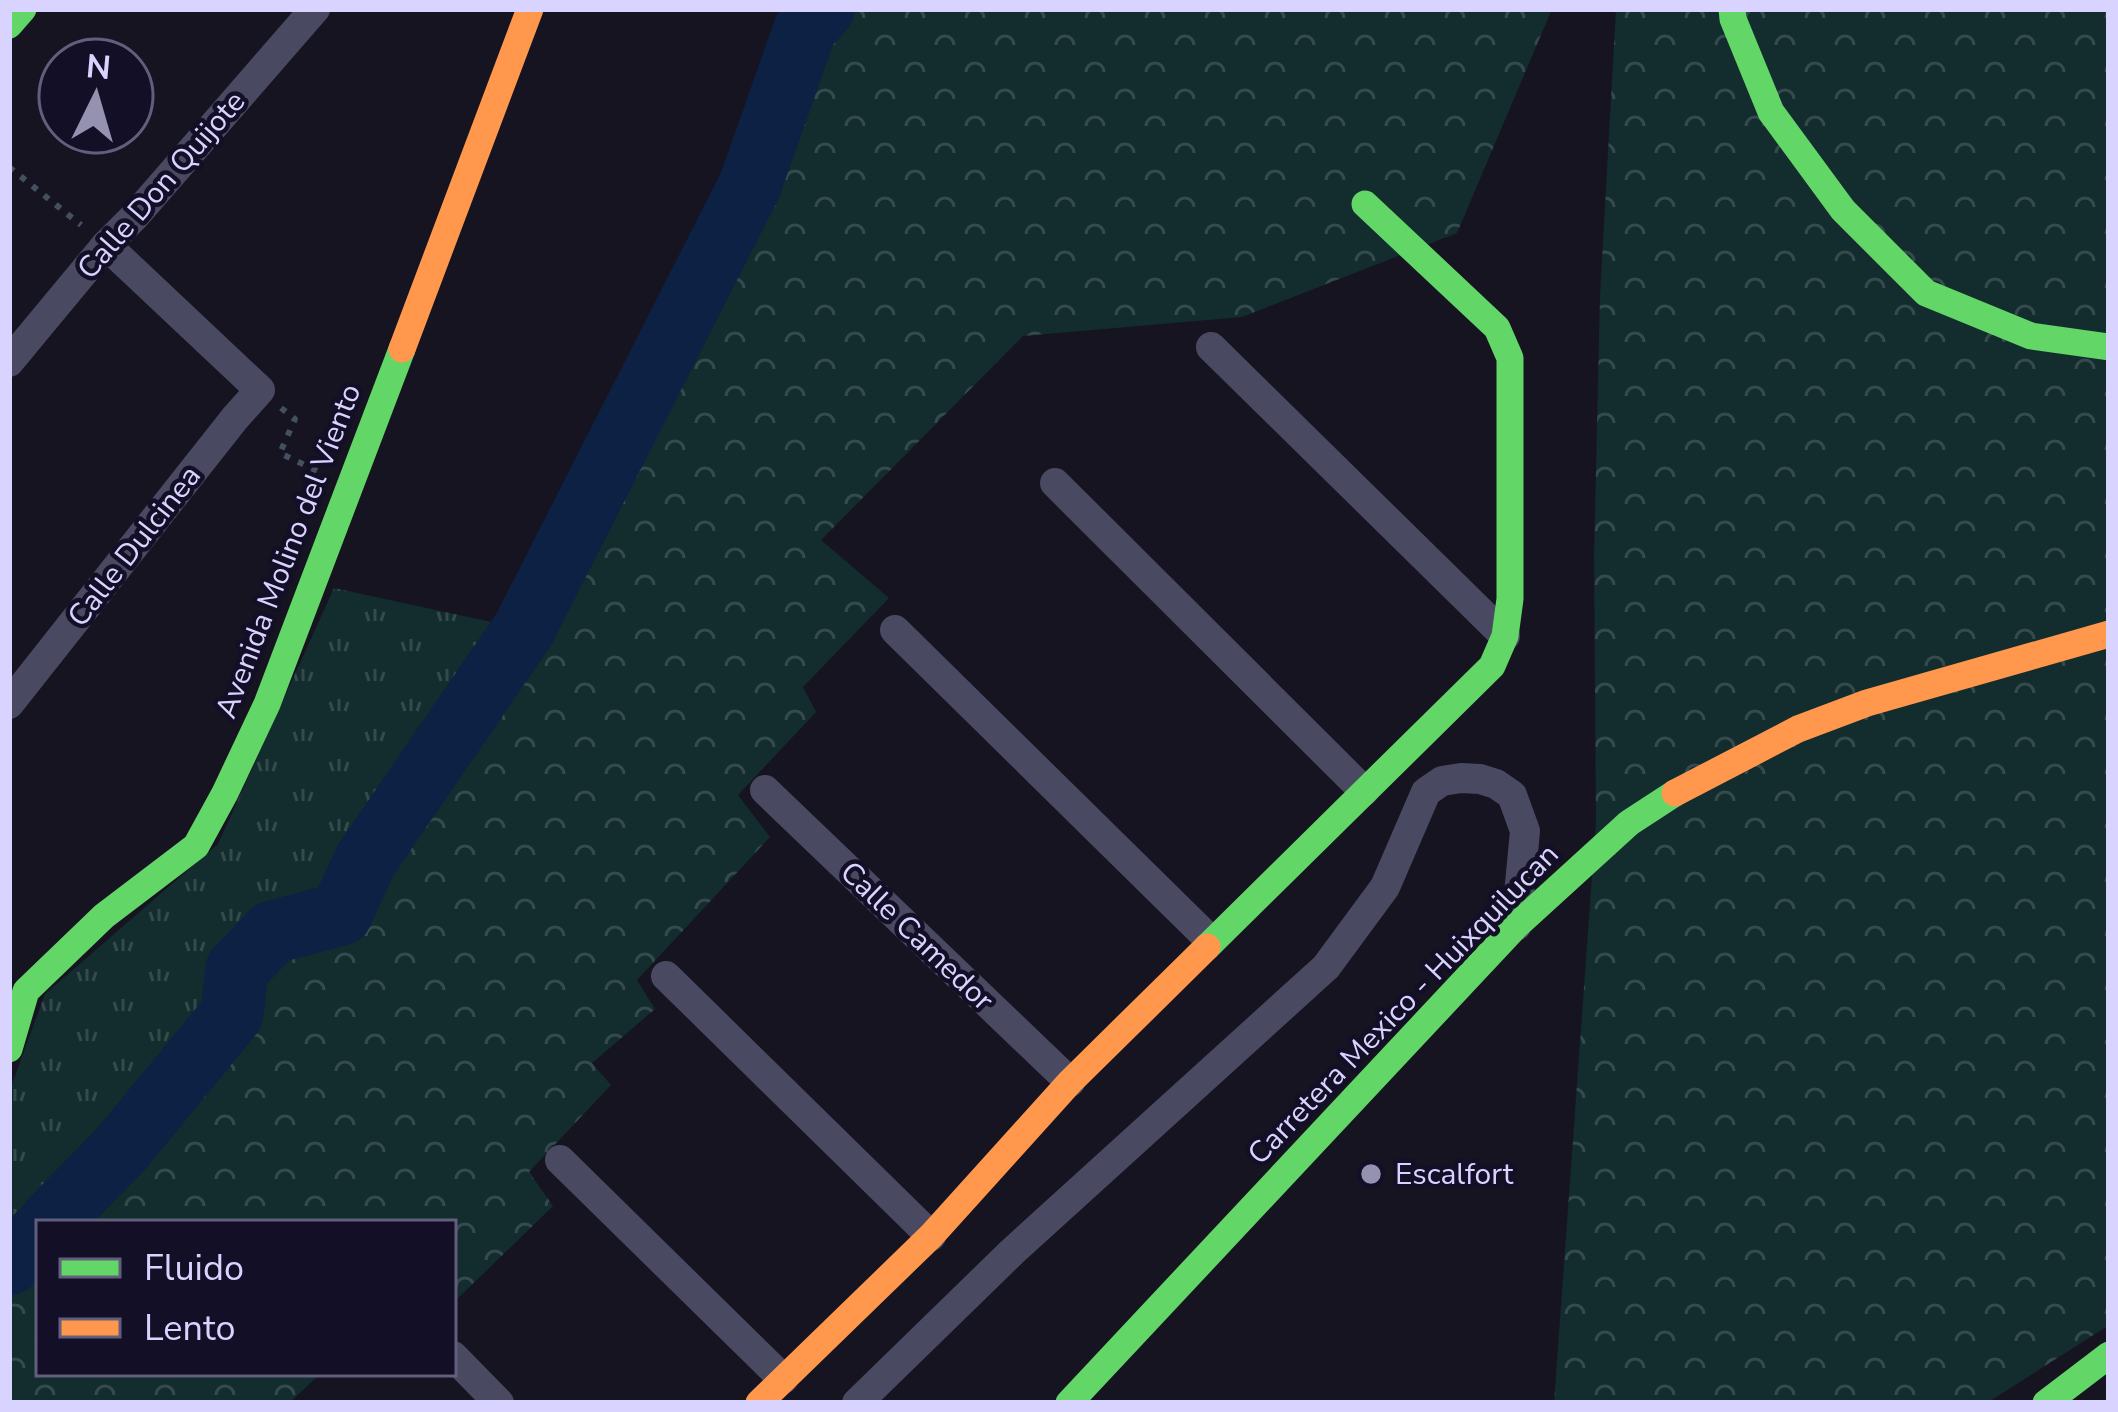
<svg xmlns="http://www.w3.org/2000/svg" width="2118" height="1412" viewBox="0 0 2118 1412" font-family="'Nunito Sans',sans-serif">
	<defs>
		<pattern id="forest-crowns" width="20" height="18" patternUnits="userSpaceOnUse" patternTransform="scale(3)"><rect width="20" height="18" fill="#132c2d"/><path d="M2 6a3 3 0 1 1 6 0M12 15a3 3 0 1 1 6 0" fill="none" stroke="#354a4c"/></pattern>
		<pattern id="park-tufts" width="24" height="20" patternUnits="userSpaceOnUse" patternTransform="scale(3)"><rect width="24" height="20" fill="#132c2d"/><path d="M3 7l-1-3M5 7V3M7 7l1-3M15 17l-1-3M17 17v-4M19 17l1-3" fill="none" stroke="#354a4c"/></pattern>
	</defs>
	<rect width="100%" height="100%" fill="#161421"/>
	<g fill="url(#forest-crowns)">
		<polygon points="823,9 1552,9 1457,233 1242,317 1023,336 821,540 889,598 803,687 816,712 738,795 770,837 637,980 655,1009 592,1063 611,1085 529,1172 553,1206 453,1303 453,1223 44,1223 232,1014 237,969 273,932 341,913 365,861 524,630 745,194 805,29"/>
		<polygon points="1616,9 2109,9 2109,1325 1987,1403 1554,1403 1596,821 1594,557 1600,296"/>
		<polygon points="39,1228 39,1373 321,1373 289,1403 9,1403 9,1262"/>
	</g>
	<polygon fill="url(#park-tufts)" points="334,588 524,629 365,861 341,914 273,932 237,969 232,1014 122,1148 49,1223 39,1223 39,1234 9,1264 9,1092 45,994 218,844"/>
	<g fill="none" stroke-linecap="round" stroke-linejoin="round">
		<g stroke="#0d2144" stroke-width="63">
			<polyline points="49,1223 122,1148 232,1014 237,969 273,932 341,914 365,861 524,629 750,185 805,29 823,9"/>
			<polyline points="9,1264 39,1234"/>
		</g>
		<g stroke="#44505f" stroke-width="6" stroke-dasharray="6 9" stroke-linecap="butt">
			<polyline points="9,167 81,225"/>
			<polyline points="281,408 295,419 280,453 317,471"/>
		</g>
		<g stroke="#4a4962" stroke-width="30">
			<polyline points="1211,347 1505,636"/>
			<polyline points="9,362 106,245 135,216 315,9"/>
			<polyline points="1055,483 1364,791"/>
			<polyline points="895,630 1211,941"/>
			<polyline points="9,704 235,418 260,390 106,245"/>
			<polyline points="765,790 1070,1082"/>
			<polyline points="666,976 931,1236"/>
			<polyline points="560,1160 783,1379"/>
			<polyline points="453,1356 499,1403"/>
			<polyline points="857,1403 1012,1252 1326,967 1385,887 1426,792 1442,781 1461,778 1480,779 1496,784 1512,795 1525,831 1516,926"/>
		</g>
		<g stroke="#63d668" stroke-width="27">
			<polyline points="1732,9 1733,19 1771,112 1843,210 1926,293 2031,336 2109,347"/>
			<polyline points="9,25 23,9"/>
			<polyline points="1207,947 1492,666 1505,636 1510,599 1510,358 1497,328 1365,204"/>
			<polyline points="9,1049 26,991 104,916 196,846 225,793 267,704 402,349"/>
			<polyline points="1069,1403 1516,926 1629,823 1675,793"/>
			<polyline points="2046,1403 2109,1355"/>
		</g>
		<g stroke="#ff974d" stroke-width="27">
			<polyline points="402,349 530,9"/>
			<polyline points="1675,793 1798,729 1867,703 2109,634"/>
			<polyline points="759,1403 931,1236 1070,1082 1207,947"/>
		</g>
	</g>
	<circle fill="#9591b1" stroke="#130f26" stroke-width="4.5" cx="1371" cy="1174" r="12"/>
	<g text-anchor="middle" stroke-width="9" stroke-linejoin="round" paint-order="stroke">
		<g font-size="30" fill="#d9d4ff" stroke="#130f26">
			<text transform="translate(161 185) rotate(-49)" y="10">Calle Don Quijote</text>
			<text transform="translate(134 546) rotate(-52)" y="10">Calle Dulcinea</text>
			<text transform="translate(288 551) rotate(-69)" y="10">Avenida Molino del Viento</text>
			<text transform="translate(917 936) rotate(44)" y="10">Calle Camedor</text>
			<text transform="translate(1403 1004) rotate(-46)" y="10">Carretera Mexico - Huixquilucan</text>
		</g>
		<g font-size="30" fill="#d9d4ff" stroke="#130f26" text-anchor="start">
			<text x="1395" y="1184">Escalfort</text>
		</g>
	</g>
	<rect width="2118" height="1412" fill="none" stroke="#d9d4ff" stroke-width="24"/>
	<rect x="36" y="1220" width="420" height="156" fill="#130f26" stroke="#625e7d" stroke-width="3"/>
	<rect x="60" y="1259" width="60" height="18" fill="#63d668" stroke="#625e7d" stroke-width="3"/>
	<text x="144" y="1280" font-size="36" fill="#d9d4ff">Fluido</text>
	<rect x="60" y="1319" width="60" height="18" fill="#ff974d" stroke="#625e7d" stroke-width="3"/>
	<text x="144" y="1340" font-size="36" fill="#d9d4ff">Lento</text>
	<g transform="translate(96 96) rotate(5)"><circle r="57" fill="#130f26" stroke="#625e7d" stroke-width="3"/>
	<path d="M0-9L21 45L0 30L-21 45Z" fill="#9591b1"/>
	<text y="-18" font-size="33" font-weight="bold" text-anchor="middle" fill="#d9d4ff">N</text>
	</g>
</svg>
